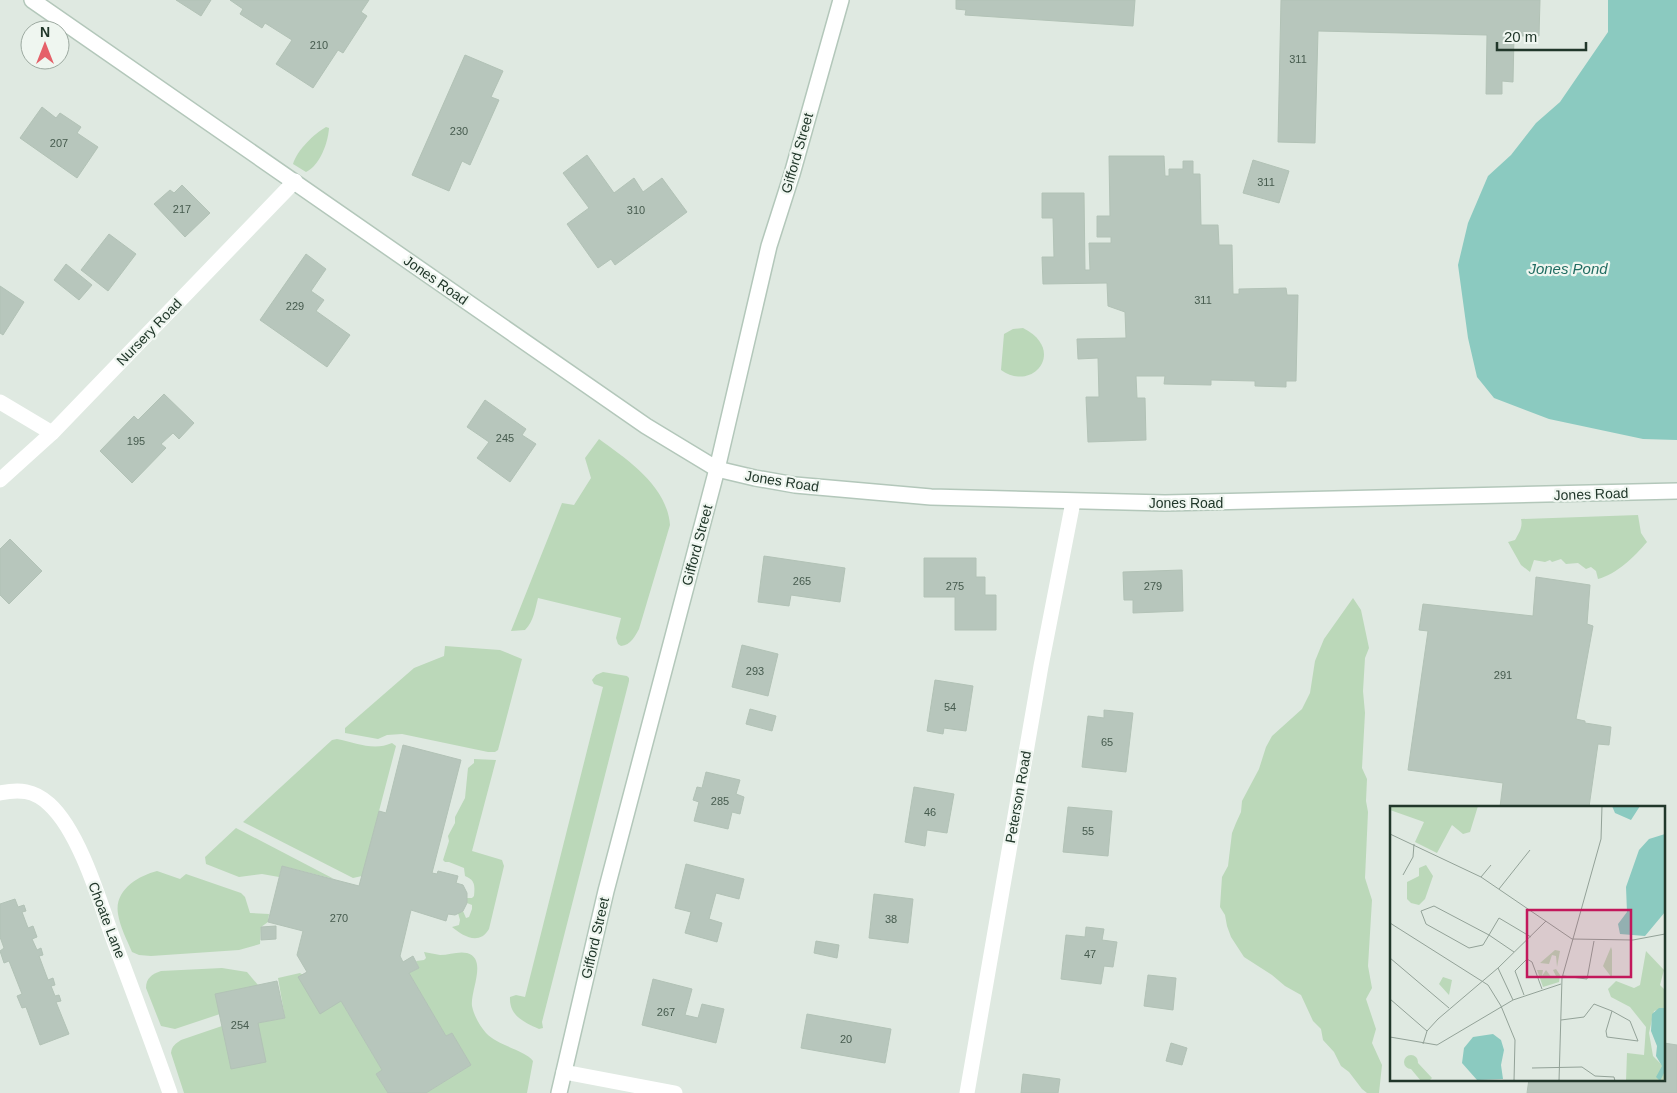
<svg xmlns="http://www.w3.org/2000/svg" width="1677" height="1093" viewBox="0 0 1677 1093" font-family="Helvetica,sans-serif">
	<rect width="100%" height="100%" fill="#dfe9e1"/>
	<g fill="#bbd8b9">
		<path d="M326,127L329,128C328,143 320,165 306,172L293,164C297,150 314,134 326,127Z"/>
		<path d="M1023,328C1067,350 1033,393 1001,370L1004,334L1013,329Z"/>
		<path d="M599,439C628,460 667,486 670,525L639,629C635,636 631,645 621,646L618,644L616,638L621,618L538,598C535,609 534,621 525,630L511,631L562,503L574,505L591,478L585,458Z"/>
		<path d="M1638,515L1641,533L1647,542C1634,557 1617,574 1598,579L1596,571L1591,567L1586,569L1578,563L1566,564L1561,559L1552,562L1550,560L1545,562L1534,560L1530,572L1521,565L1508,542L1515,540C1519,533 1523,527 1521,519Z"/>
		<polygon points="1353,598 1361,610 1369,648 1365,658 1363,691 1365,713 1362,768 1367,779 1366,801 1368,812 1365,878 1372,900 1368,966 1372,988 1366,999 1376,1029 1372,1043 1382,1065 1379,1093 1367,1093 1362,1089 1349,1072 1341,1066 1334,1052 1323,1040 1321,1029 1313,1021 1301,995 1285,986 1272,975 1244,957 1231,937 1227,926 1225,915 1220,907 1222,877 1228,866 1232,833 1236,823 1241,812 1242,801 1259,769 1266,747 1272,736 1302,709 1310,693 1315,661 1324,639"/>
		<polygon points="445,646 500,650 522,659 498,750 495,752 488,752 402,734 387,735 378,739 345,733 345,728 414,668 444,656"/>
		<path d="M603,672L627,676L629,678V681L542,1022L543,1028L539,1029C524,1022 509,1016 510,997L516,995L525,997L603,687L594,684L592,680L596,675Z"/>
		<path d="M337,739C356,743 374,751 392,743L396,746L362,876L353,878L243,822L332,740Z"/>
		<path d="M474,759L496,760L472,851L502,860L504,866L489,929C479,946 463,936 452,927L459,925L460,920L458,913L463,911L466,918L469,917L472,909V905L467,903V898H472L474,896C475,885 475,880 465,876L464,868L449,862H445L443,860L449,841L448,836L455,823V817L465,798L468,768L474,763Z"/>
		<polygon points="236,828 334,879 282,866 279,877 262,874 239,877 206,864 205,857"/>
		<path d="M157,871L180,879L186,874L241,893L245,897L250,913L269,914L268,922L261,927L260,944L239,950L151,956L139,955L132,952C127,940 120,927 118,914C114,890 138,876 157,871Z"/>
		<path d="M424,952C429,953 435,954 440,955C449,955 458,951 467,953C488,959 470,991 472,1006C474,1016 480,1026 486,1033C498,1046 525,1050 533,1061L527,1093H426L471,1065L452,1033L446,1036L409,973L419,968L416,961L424,960L426,958Z"/>
		<path d="M222,968L247,972L258,985L220,1014L175,1029L161,1026L146,988C146,978 152,974 161,971Z"/>
		<path d="M300,973L341,1001L382,1070L376,1074L388,1093H184L171,1053C172,1046 175,1044 181,1040L222,1026L258,1023L285,1018L278,978Z"/>
	</g>
	<polygon fill="#8bcac0" points="1608,0 1677,0 1677,440 1643,439 1549,419 1494,398 1477,377 1468,338 1458,265 1468,223 1488,176 1511,155 1536,123 1560,102 1608,32"/>
	<g fill="#b7c6bc" stroke="#b2c2b6">
		<polygon points="176,0 211,0 201,16"/>
		<polygon points="230,0 369,0 361,12 367,16 343,53 338,50 313,88 276,64 292,40 265,23 262,28 240,14 243,9"/>
		<polygon points="956,0 1135,0 1133,26 965,15 966,10 956,9"/>
		<polygon points="1281,0 1540,0 1539,36 1514,36 1513,82 1502,81 1502,94 1486,94 1487,35 1318,31 1315,143 1278,142"/>
		<polygon points="465,55 503,71 491,97 499,100 470,165 462,161 449,191 412,175"/>
		<polygon points="42,107 56,118 60,113 81,127 77,133 98,147 77,178 20,138"/>
		<polygon points="587,155 614,193 634,178 643,192 662,178 687,212 615,265 611,259 598,268 567,224 589,208 563,173"/>
		<polygon points="1109,156 1164,156 1165,176 1169,176 1169,169 1183,169 1183,161 1193,161 1193,174 1200,174 1201,225 1218,225 1219,245 1232,245 1233,294 1239,294 1239,289 1286,288 1287,295 1298,295 1296,381 1286,381 1286,387 1255,386 1255,381 1211,380 1211,385 1164,384 1165,376 1136,376 1137,398 1145,398 1146,440 1088,442 1086,397 1099,397 1098,358 1078,359 1077,339 1126,338 1125,312 1108,306 1107,283 1043,284 1042,257 1054,257 1053,218 1042,218 1042,193 1084,193 1085,270 1090,270 1089,243 1111,243 1111,237 1097,237 1097,216 1110,216"/>
		<polygon points="1253,160 1289,171 1279,203 1243,193"/>
		<polygon points="182,185 210,213 185,237 154,204 170,190 174,193"/>
		<polygon points="109,234 136,254 108,291 81,270"/>
		<polygon points="306,254 326,269 311,291 324,300 316,311 350,335 327,367 260,320"/>
		<polygon points="66,264 92,285 79,300 54,280"/>
		<polygon points="0,286 24,302 3,335 0,333"/>
		<polygon points="164,394 194,423 179,439 173,433 161,444 166,448 132,483 100,451 134,416 138,420"/>
		<polygon points="485,400 526,429 522,435 536,444 510,482 477,458 489,442 467,427"/>
		<polygon points="10,539 42,571 9,604 0,595 0,549"/>
		<polygon points="764,556 845,568 840,602 791,595 789,606 758,602"/>
		<polygon points="924,558 976,558 976,577 985,577 985,595 996,595 996,630 955,630 955,597 924,597"/>
		<polygon points="1182,570 1183,611 1133,613 1133,600 1124,600 1123,572"/>
		<polygon points="1536,577 1590,585 1587,624 1593,626 1576,719 1585,721 1585,723 1611,727 1609,745 1598,744 1589,807 1500,807 1503,783 1408,770 1428,631 1419,630 1423,604 1533,616"/>
		<polygon points="742,645 778,654 768,696 732,687"/>
		<polygon points="935,680 973,686 966,731 944,728 943,734 927,731"/>
		<polygon points="750,709 776,716 772,731 746,724"/>
		<polygon points="1104,710 1133,713 1126,772 1082,767 1088,716 1104,718"/>
		<polygon points="403,745 461,760 432,873 437,874 438,871 458,876 456,883 463,885 467,893 467,903 463,911 455,915 448,914 446,921 411,910 400,956 403,962 413,956 419,968 409,973 446,1036 452,1033 471,1065 426,1093 388,1093 376,1074 382,1070 341,1001 320,1014 298,977 307,972 297,955 303,931 268,922 282,866 359,886 379,811 386,813"/>
		<polygon points="706,772 740,780 736,794 744,797 740,814 732,812 728,829 694,821 699,802 693,800 697,787 702,788"/>
		<polygon points="914,787 954,794 947,833 927,830 925,846 905,842"/>
		<polygon points="1068,807 1112,811 1108,856 1063,852"/>
		<polygon points="686,864 744,879 739,899 716,893 709,919 722,923 717,942 685,933 691,912 675,908"/>
		<polygon points="874,894 913,899 908,943 869,938"/>
		<polygon points="15,899 18,907 24,905 26,911 22,912 28,928 33,926 37,937 32,939 37,950 41,948 43,955 39,956 48,980 53,978 55,985 51,986 55,996 59,995 61,1001 56,1002 69,1034 40,1045 26,1007 22,1008 17,996 22,994 9,961 4,963 0,951 4,948 0,937 0,904"/>
		<polygon points="276,926 276,939 261,940 261,927"/>
		<polygon points="1086,927 1104,929 1102,940 1117,942 1113,967 1104,966 1101,984 1061,979 1066,935 1085,937"/>
		<polygon points="816,941 839,945 837,958 814,953"/>
		<polygon points="1148,975 1176,978 1173,1010 1144,1006"/>
		<polygon points="653,979 692,989 685,1015 698,1018 702,1004 724,1009 716,1043 642,1025"/>
		<polygon points="277,981 285,1018 258,1023 266,1062 231,1069 215,994"/>
		<polygon points="807,1014 891,1029 885,1063 801,1048"/>
		<polygon points="1171,1043 1187,1048 1182,1065 1166,1061"/>
		<polygon points="1664,1043 1677,1045 1677,1093 1527,1093 1529,1079 1663,1079"/>
		<polygon points="1023,1074 1060,1079 1058,1093 1021,1093"/>
	</g>
	<g fill="none" stroke-linecap="round" stroke-linejoin="round">
		<g stroke="#b3c7ba" stroke-width="18">
			<g id="secondary">
				<polyline points="32,0 646,426 717,469 755,478 795,485 931,497 1165,503 1677,491"/>
				<polyline points="559,1093 606,891 717,469 769,246 792,174 841,0"/>
			</g>
		</g>
		<g stroke="#fff" stroke-width="15">
			<polyline points="0,402 52,433"/>
			<polyline points="0,480 52,433 295,181"/>
			<path d="M0,793C19,789 34,790 49,804C78,830 98,895 111,933C131,986 151,1039 170,1093"/>
			<polyline points="564,1072 675,1093"/>
			<polyline points="967,1093 1041,666 1073,502"/>
		</g>
		<use href="#secondary" stroke="#fff" stroke-width="15"/>
	</g>
	<g text-anchor="middle" stroke-width="4.5" stroke-linejoin="round" paint-order="stroke">
		<g font-size="11" fill="#465b4e">
			<text x="319" y="49">210</text>
			<text x="1298" y="63">311</text>
			<text x="459" y="135">230</text>
			<text x="59" y="147">207</text>
			<text x="1266" y="186">311</text>
			<text x="182" y="213">217</text>
			<text x="636" y="214">310</text>
			<text x="1203" y="304">311</text>
			<text x="295" y="310">229</text>
			<text x="505" y="442">245</text>
			<text x="136" y="445">195</text>
			<text x="802" y="585">265</text>
			<text x="955" y="590">275</text>
			<text x="1153" y="590">279</text>
			<text x="755" y="675">293</text>
			<text x="1503" y="679">291</text>
			<text x="950" y="711">54</text>
			<text x="1107" y="746">65</text>
			<text x="720" y="805">285</text>
			<text x="930" y="816">46</text>
			<text x="1088" y="835">55</text>
			<text x="339" y="922">270</text>
			<text x="891" y="923">38</text>
			<text x="1090" y="958">47</text>
			<text x="666" y="1016">267</text>
			<text x="240" y="1029">254</text>
			<text x="846" y="1043">20</text>
		</g>
		<g font-size="14" fill="#21372a" stroke="#eff6f0">
			<text transform="translate(797 153) rotate(-74)" y="5">Gifford Street</text>
			<text transform="translate(436 280) rotate(35)" y="5">Jones Road</text>
			<text transform="translate(149 332) rotate(-46)" y="5">Nursery Road</text>
			<text transform="translate(782 481) rotate(9)" y="5">Jones Road</text>
			<text transform="translate(1591 494) rotate(-2)" y="5">Jones Road</text>
			<text x="1186" y="508">Jones Road</text>
			<text transform="translate(697 545) rotate(-75)" y="5">Gifford Street</text>
			<text transform="translate(1018 797) rotate(-80)" y="5">Peterson Road</text>
			<text transform="translate(107 920) rotate(69)" y="5">Choate Lane</text>
			<text transform="translate(595 938) rotate(-77)" y="5">Gifford Street</text>
		</g>
		<g font-size="15" font-style="italic" fill="#216d62" stroke="#eff6f0">
			<text x="1568" y="274">Jones Pond</text>
		</g>
	</g>
	<g transform="translate(1390 806)">
		<rect width="275" height="275" fill="#dfe9e1"/>
		<path d="M0,0H88L80,26L73,28L62,19L47,47L25,36L34,16L0,4ZM36,59L43,70L35,93L29,99L21,97L17,93V76L29,70V62ZM221,141L222,144V172L213,160ZM165,144L170,145L167,161L166,150L162,149L159,158L150,157ZM256,145L274,164L270,179L275,184V202L264,205L259,227L263,250L275,262V275H236L237,247L254,249L256,221L240,201L221,191L218,183L226,175L244,182L250,179ZM166,163L170,169L169,176L153,181L147,164H153L152,170L156,164L162,172L166,170L163,164ZM53,171L62,174L59,189L49,178ZM14 256a7 7 0 1 1 14 0a7 7 0 1 1-14 0ZM28,257L42,272L39,275H31L21,263Z" fill="#bbd8b9"/>
		<path d="M222,0H250L241,14L225,7ZM275,28V106L255,130L230,128L228,118L237,106L236,81L249,44L259,33ZM269,202H275V265L270,275L266,271L272,260L266,250L267,240L261,225L262,208ZM103,228L111,234L114,244L111,259L113,273L87,274L72,257L74,242L83,231Z" fill="#8bcac0"/>
		<path fill="none" stroke="#93a298" stroke-width="1" d="M0,28L91,71L182,133L243,134L275,128M13,69L23,51L24,38M91,71L101,59M109,83L140,44M0,117L98,179L111,200M124,146L99,129L44,100L31,105L36,118L79,142L93,139L99,129L109,112L141,131M0,152L59,202M108,162L123,194M173,170L197,173L204,135M134,189L125,165L137,153L142,156L152,183M0,193L37,225M111,200L125,234L124,275M222,205L240,215L248,235L217,231L216,225ZM171,214L194,211L204,198L222,205M0,231L47,239L123,194L171,178M33,238L37,225L48,213L108,162L156,115M142,262L192,261L205,270L224,271L225,275M169,275L172,172L211,33L212,0"/>
		<path fill="#c2185b" fill-opacity="0.15" stroke="#c2185b" stroke-width="2.5" d="M137,104H241V171H137Z"/>
		<rect width="275" height="275" fill="none" stroke="#21372a" stroke-width="2.5"/>
	</g>
	<g transform="translate(45 45)"><circle r="24" fill="#eff6f0" stroke="#9daaa1"/>
	<path d="M0-4L9 19L0 12L-9 19Z" fill="#e56069"/>
	<text y="-8" font-size="14" font-weight="bold" text-anchor="middle" fill="#21372a">N</text>
	</g>
	<path d="M1497 42v8h89v-8" fill="none" stroke="#21372a" stroke-width="2.5"/>
	<text x="1504" y="42" font-size="15" fill="#21372a" stroke="#eff6f0" stroke-width="4" paint-order="stroke">20 m</text>
</svg>
